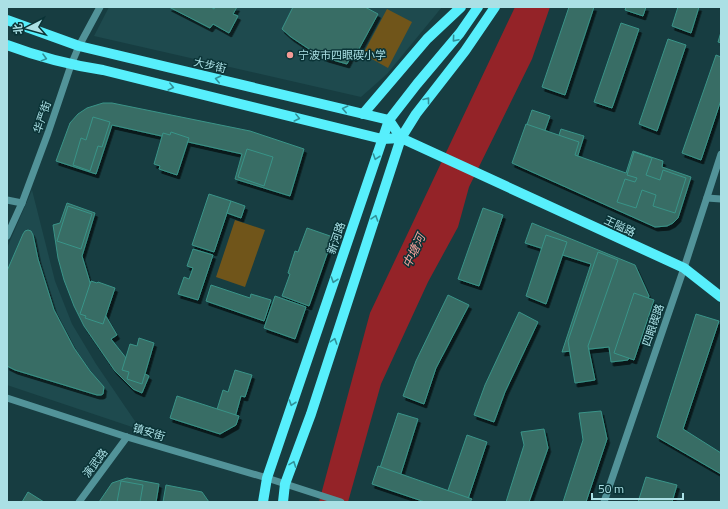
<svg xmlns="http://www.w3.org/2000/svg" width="728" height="509" viewBox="0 0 728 509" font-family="'Titillium Web','Noto Sans SC',sans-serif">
	<defs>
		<filter id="shadow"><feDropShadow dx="2.5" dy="4" stdDeviation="0" flood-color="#0009"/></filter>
	</defs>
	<rect width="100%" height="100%" fill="#173d41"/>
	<g fill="#1e4a4e">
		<polygon points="109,7 442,7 387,74 361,97 94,36"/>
		<polygon points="32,190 55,281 72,324 96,364 141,430 7,385 7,248"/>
	</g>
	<g fill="#70551a">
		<polygon points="387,9 412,22 388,68 363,54"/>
		<polygon points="235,220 265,230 245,287 216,277"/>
	</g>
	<polygon fill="#942328" points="515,7 550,7 532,59 469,187 458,227 428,282 381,384 348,502 319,502 370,313"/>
	<g fill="#376d65" stroke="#399488" filter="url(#shadow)">
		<polygon points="169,7 211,7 214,9 215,7 237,7 233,14 238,16 229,33 213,24 210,28"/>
		<polygon points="293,7 365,7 378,14 354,58 351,56 347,64 326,58 312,51 291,37 282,29"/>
		<polygon points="569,7 594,7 565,95 542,87"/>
		<polygon points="626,7 646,7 643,16 625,10"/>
		<polygon points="678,7 699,7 691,33 672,26"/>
		<polygon points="621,23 639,29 612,108 594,102"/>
		<polygon points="721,32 721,43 718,42"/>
		<polygon points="668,39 686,45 657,131 639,124"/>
		<polygon points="716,55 721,57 721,100 701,160 682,153"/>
		<polygon points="103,103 112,103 250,131 304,149 290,196 235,179 242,154 112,125 96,174 56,161 70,123 78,114 87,108"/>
		<polygon points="532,110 550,116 544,133 558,138 561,129 584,136 573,171 551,164 554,153 539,148 534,166 515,160 523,137 533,140 535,137 524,133"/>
		<polygon points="93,117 110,122 102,147 98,146 90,171 73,165 81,138 86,140"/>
		<polygon points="526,124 579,142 575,155 626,173 633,151 663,161 662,167 691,177 678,218 673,223 667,226 655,227 512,163"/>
		<polygon points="171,132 189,138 177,175 159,169 160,166 154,164 163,133 170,135"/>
		<polygon points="247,149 273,157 264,186 238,177"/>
		<polygon points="634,152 652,158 646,175 660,180 663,170 686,178 675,213 653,206 656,195 642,190 636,208 617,202 625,179 635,182 637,178 627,175"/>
		<polygon points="209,194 231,201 214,252 192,245"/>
		<polygon points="231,201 245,206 241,218 227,213"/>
		<polygon points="67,203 95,213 82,256 94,296 117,335 111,339 134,368 149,376 142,393 133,389 115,371 84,326 74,306 64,280 58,258 53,225 60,223"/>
		<polygon points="68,206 92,214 81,249 57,241"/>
		<polygon points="483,208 503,215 479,286 458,279"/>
		<polygon points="532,223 635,265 649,296 628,360 611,362 609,347 562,352 591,264 525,243"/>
		<polygon points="307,228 333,237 309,306 282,296 290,274 288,273 295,251 298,252"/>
		<polygon points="28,230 31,231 33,235 38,259 54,310 74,348 90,371 104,387 103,394 101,395 97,395 15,370 7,366 7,271 23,234 25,231"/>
		<polygon points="546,235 567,242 546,304 526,296"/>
		<polygon points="193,249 213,255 198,300 178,294 184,277 189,279 193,268 187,266"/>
		<polygon points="598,252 618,260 588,346 595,380 575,383 568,341"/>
		<polygon points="91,281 97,283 98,282 115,288 103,324 85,318 86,316 80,314"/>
		<polygon points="211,285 250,298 251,294 271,300 264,321 206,301"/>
		<polygon points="634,293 654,300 634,360 614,353"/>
		<polygon points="448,295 469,305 436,368 424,404 403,396 416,361"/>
		<polygon points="275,296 306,307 295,339 264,328"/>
		<polygon points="519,312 538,322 505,392 494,422 474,415 485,385"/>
		<polygon points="696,314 719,321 683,429 721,453 721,474 657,437"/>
		<polygon points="139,338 154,343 142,384 127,379 129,372 122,370 130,344 137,346"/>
		<polygon points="235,370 252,375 245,397 241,396 234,421 215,416 223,390 228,392"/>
		<polygon points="177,396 239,416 236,425 220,434 170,418"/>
		<polygon points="601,411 607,439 586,502 563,502 583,440 579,413"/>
		<polygon points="398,413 418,419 397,486 376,480"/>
		<polygon points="544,429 548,448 529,502 506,502 524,445 521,432"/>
		<polygon points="467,435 487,442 467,502 444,502"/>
		<polygon points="378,466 472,499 470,502 425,502 372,484"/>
		<polygon points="646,477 677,485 672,502 638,502"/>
		<polygon points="127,478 159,484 156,502 99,502 112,483"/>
		<polygon points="121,481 143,485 140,502 117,502"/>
		<polygon points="166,485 202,492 209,502 163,502"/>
		<polygon points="28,492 44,502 22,502"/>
	</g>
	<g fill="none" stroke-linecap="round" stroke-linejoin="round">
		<g stroke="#529399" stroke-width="7">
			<polyline points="707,198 721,199"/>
			<polyline points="7,200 22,203"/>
			<polyline points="7,236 22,203 48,133 71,65 79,46 100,7"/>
			<polyline points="7,398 127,437 267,478 341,502"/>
			<polyline points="79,502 127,437"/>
			<polyline points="604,502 684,268 721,154"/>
		</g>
		<g stroke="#57effc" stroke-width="10">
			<polyline points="7,20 79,46 389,120 401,138"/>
			<path d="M7,45C39,57 70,65 103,70L382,139L401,138L684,268L721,297"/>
			<polyline points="363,114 427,39 461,7"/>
			<polyline points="263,502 267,478 389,120 417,84 460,33 478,7"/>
			<polyline points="283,502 285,484 311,414 401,138 416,114 465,51 495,7"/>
		</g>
	</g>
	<defs><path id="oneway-chevron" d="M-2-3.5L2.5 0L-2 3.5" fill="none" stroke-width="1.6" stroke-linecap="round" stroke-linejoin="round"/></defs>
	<g stroke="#309199">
		<use href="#oneway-chevron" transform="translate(455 39) rotate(131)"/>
		<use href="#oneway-chevron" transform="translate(44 58) rotate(15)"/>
		<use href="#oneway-chevron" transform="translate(218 79) rotate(-167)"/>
		<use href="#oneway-chevron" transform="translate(171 87) rotate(14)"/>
		<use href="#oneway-chevron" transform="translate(427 100) rotate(-52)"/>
		<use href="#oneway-chevron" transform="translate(345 109) rotate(-167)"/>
		<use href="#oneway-chevron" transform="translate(297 118) rotate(14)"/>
		<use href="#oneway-chevron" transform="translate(376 157) rotate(109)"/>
		<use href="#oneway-chevron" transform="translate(375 218) rotate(-72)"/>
		<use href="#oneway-chevron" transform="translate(334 280) rotate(109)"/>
		<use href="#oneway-chevron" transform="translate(334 341) rotate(-72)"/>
		<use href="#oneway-chevron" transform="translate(292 403) rotate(109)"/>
		<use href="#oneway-chevron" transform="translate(293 464) rotate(-70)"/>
	</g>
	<circle fill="#f59b96" stroke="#0a3336" stroke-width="1.5" cx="290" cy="55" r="4"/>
	<g text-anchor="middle" stroke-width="3" stroke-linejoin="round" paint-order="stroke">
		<g font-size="11" fill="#abe0e5" stroke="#0a3336" text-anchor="start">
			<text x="298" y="59">宁波市四眼碶小学</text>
		</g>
		<g font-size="11" fill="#abe0e5" stroke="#0a3336">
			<text transform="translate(210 65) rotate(13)" y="4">大步街</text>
			<text transform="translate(42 117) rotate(-71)" y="4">华严街</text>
			<text transform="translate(620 226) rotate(25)" y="4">王隘路</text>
			<text transform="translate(336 238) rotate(-71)" y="4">新河路</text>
			<text transform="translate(653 325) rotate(-71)" y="4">四眼碶路</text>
			<text transform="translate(149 432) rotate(17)" y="4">镇安街</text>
			<text transform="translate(95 463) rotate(-53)" y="4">演武路</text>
		</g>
		<g font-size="12" font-style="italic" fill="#fda39e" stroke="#0a3336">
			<text transform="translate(414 251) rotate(-65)" y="4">中塘河</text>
		</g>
	</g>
	<rect width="728" height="509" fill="none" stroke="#abe0e5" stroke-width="16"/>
	<g transform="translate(28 28) rotate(264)" stroke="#0a3336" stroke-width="3" paint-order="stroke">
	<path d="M0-3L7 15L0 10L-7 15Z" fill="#abe0e5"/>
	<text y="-6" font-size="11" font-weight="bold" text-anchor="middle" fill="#abe0e5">北</text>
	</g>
	<path d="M592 493v6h91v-6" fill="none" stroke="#abe0e5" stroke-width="2"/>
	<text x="598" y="493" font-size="12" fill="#abe0e5" stroke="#0a3336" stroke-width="3" paint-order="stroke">50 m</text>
</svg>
